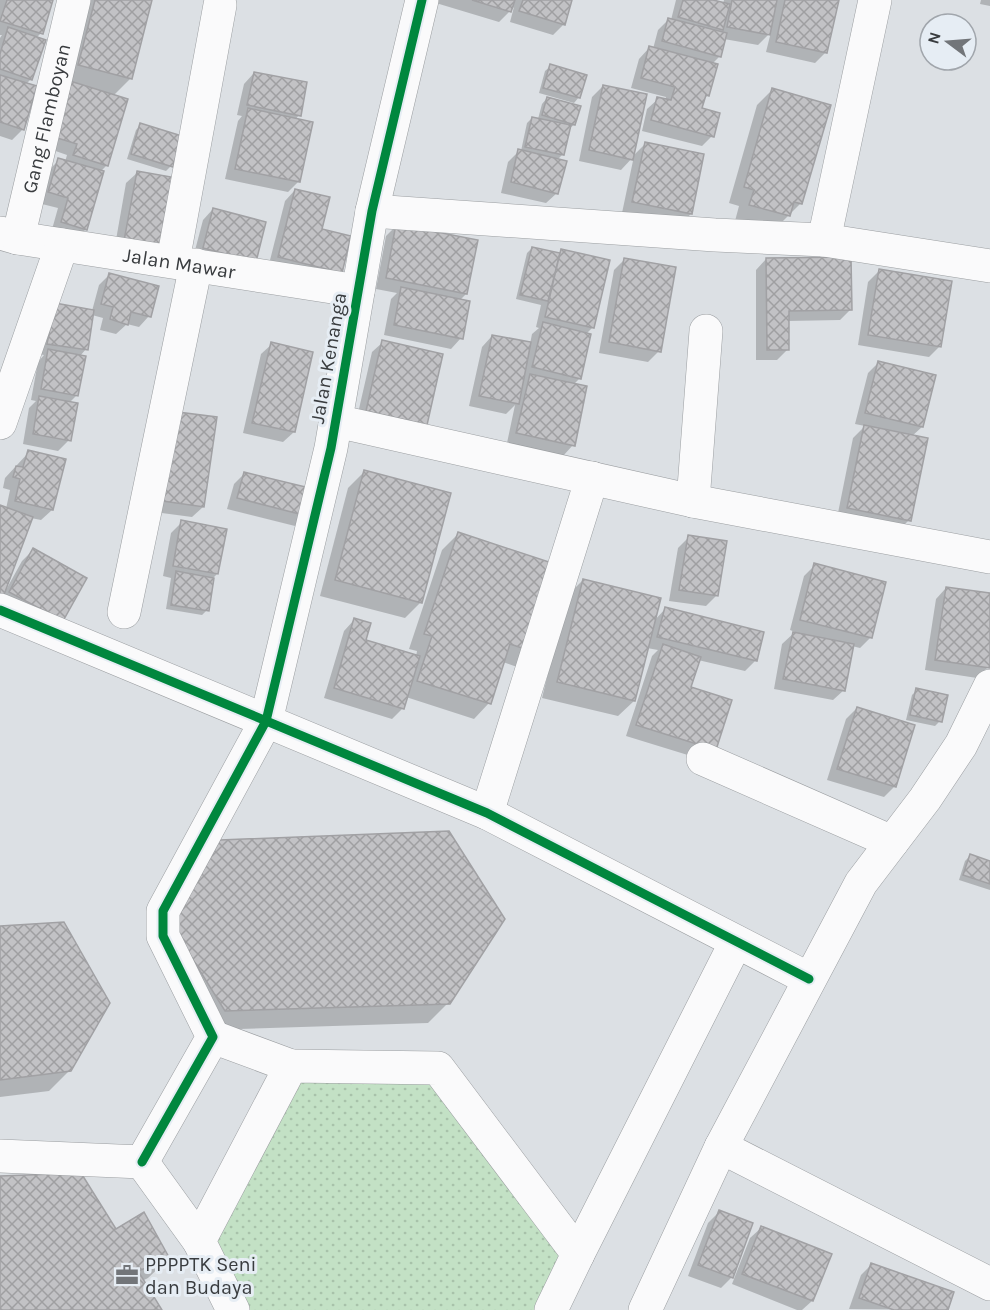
<svg xmlns="http://www.w3.org/2000/svg" width="990" height="1310" viewBox="0 0 990 1310" font-family="Karla,sans-serif">
	<defs>
		<pattern id="grass-dots" width="8" height="8" patternUnits="userSpaceOnUse" patternTransform="scale(1.5)"><rect width="8" height="8" fill="#c3e1c5"/><path d="M2 2h.1M6 6h.1" fill="none" stroke="#a8c2aa" stroke-width="1.8" stroke-linecap="round"/></pattern>
		<pattern id="building-cross-hatch" width="8" height="8" patternUnits="userSpaceOnUse" patternTransform="scale(1.5)"><rect width="8" height="8" fill="#c2c2c5"/><path d="M0 0l8 8M0 8l8-8" fill="none" stroke="#9f9fa1"/></pattern>
	</defs>
	<rect width="100%" height="100%" fill="#dce0e4"/>
	<polygon fill="url(#grass-dots)" points="291,1066 438,1068 578,1254 551,1310 233,1310 199,1241"/>
	<g fill="#0003">
		<polygon points="0,0 51,0 41,33 36,38 31,79 26,84 23,129 12,140 0,136 0,38 2,35 0,35"/>
		<polygon points="84,0 151,0 131,78 113,96 107,165 100,172 86,229 75,240 51,233 58,208 38,203 48,171 59,160 65,162 67,155 44,147"/>
		<polygon points="426,0 571,0 564,24 553,35 510,22 514,7 499,22"/>
		<polygon points="676,0 707,0 723,4 724,0 837,0 826,52 815,63 766,52 771,32 758,45 724,39 720,56 712,64 708,95 703,100 700,109 712,136 702,146 642,131 647,109 658,99 665,100 666,97 631,88 639,59 649,48 653,49 658,30 669,19 671,20"/>
		<polygon points="981,0 990,0 990,6 980,4"/>
		<polygon points="551,66 579,97 574,103 539,93 545,71"/>
		<polygon points="254,73 299,115 295,120 311,123 298,182 288,192 225,179 238,121 242,116 237,115 244,84"/>
		<polygon points="603,86 632,157 646,143 703,155 691,214 680,224 622,213 634,156 621,170 579,161 592,97"/>
		<polygon points="773,89 801,203 773,231 735,221 739,206 729,203 757,105"/>
		<polygon points="547,98 574,125 568,129 562,155 557,160 557,193 546,203 501,193 508,162 519,151 521,151 527,123 532,118 538,119 542,104"/>
		<polygon points="141,125 171,166 166,171 127,159 136,130"/>
		<polygon points="137,173 176,180 113,257 126,183"/>
		<polygon points="295,190 320,230 341,272 268,268 285,201"/>
		<polygon points="213,209 244,272 193,258 203,220"/>
		<polygon points="397,225 466,294 459,301 461,338 451,349 384,335 391,299 397,293 376,289 386,236"/>
		<polygon points="532,248 558,254 562,250 593,327 586,334 580,378 573,385 573,445 563,456 507,443 515,405 506,414 469,406 482,347 492,336 530,344 532,334 539,328 536,327 541,305 516,299 527,253"/>
		<polygon points="625,259 659,351 648,362 599,353 614,270"/>
		<polygon points="766,259 851,309 840,320 788,321 788,349 777,360 756,360 756,270"/>
		<polygon points="879,271 940,346 929,357 858,345 868,282"/>
		<polygon points="110,274 149,316 139,327 127,324 116,334 100,330 103,318 92,315 86,349 80,356 77,395 69,403 69,440 58,451 23,444 29,408 36,401 31,400 38,362 44,355 38,354 45,315 92,311 99,285"/>
		<polygon points="383,342 425,424 356,422 372,352"/>
		<polygon points="272,344 294,432 283,442 243,433 261,354"/>
		<polygon points="879,362 934,376 922,427 912,436 909,520 899,530 837,518 853,438 865,426 855,424 868,373"/>
		<polygon points="162,411 203,507 192,517 139,510"/>
		<polygon points="29,452 52,510 41,520 31,518 5,587 7,588 22,561 33,550 62,621 0,603 0,507 6,509 10,490 3,488 5,478"/>
		<polygon points="364,472 421,602 405,618 320,596 348,488"/>
		<polygon points="245,473 306,515 295,526 227,509 234,484"/>
		<polygon points="182,522 217,574 212,579 207,610 202,615 166,609 171,578 163,576 171,533"/>
		<polygon points="458,534 559,567 517,667 503,662 489,703 474,719 406,697 403,708 392,719 324,698 344,631 354,620 364,641 416,657 417,651 409,649 442,550"/>
		<polygon points="689,537 716,596 706,606 669,601 678,548"/>
		<polygon points="815,565 871,637 860,648 852,646 844,690 833,700 774,689 782,644 795,632 790,630 804,576"/>
		<polygon points="583,580 654,621 665,609 762,633 755,661 745,671 698,660 689,688 704,760 626,736 652,656 658,650 647,648 634,701 618,716 542,698 567,596"/>
		<polygon points="946,588 990,594 988,667 977,678 925,670 936,599"/>
		<polygon points="917,690 940,721 935,726 906,720 912,695"/>
		<polygon points="857,708 913,726 894,787 884,797 827,780 846,719"/>
		<polygon points="970,856 990,863 990,890 959,880 965,861"/>
		<polygon points="0,927 70,1070 49,1091 0,1097"/>
		<polygon points="153,947 448,1003 428,1023 205,1030"/>
		<polygon points="0,1178 116,1231 168,1259 148,1278 142,1281 160,1310 0,1310"/>
		<polygon points="719,1212 751,1224 731,1278 721,1288 688,1276 708,1223"/>
		<polygon points="761,1228 830,1254 812,1301 802,1310 797,1310 732,1284 750,1238"/>
		<polygon points="871,1265 946,1310 849,1309 861,1275"/>
	</g>
	<g fill="url(#building-cross-hatch)" stroke="#a1a1a4" stroke-width="1.5">
		<polygon points="7,0 53,0 43,34 0,21"/>
		<polygon points="95,0 152,0 132,79 78,65"/>
		<polygon points="472,0 515,0 511,12"/>
		<polygon points="523,0 572,0 565,25 519,11"/>
		<polygon points="683,0 713,0 730,4 723,30 678,17"/>
		<polygon points="732,0 777,0 770,35 727,27"/>
		<polygon points="785,0 839,0 827,53 776,42"/>
		<polygon points="668,18 727,33 721,57 662,41"/>
		<polygon points="8,27 46,40 32,80 0,69 0,54"/>
		<polygon points="649,46 718,64 709,96 706,95 702,108 720,113 714,137 651,120 657,97 671,100 675,87 641,78"/>
		<polygon points="550,64 587,75 580,98 543,88"/>
		<polygon points="254,72 307,82 301,116 247,105"/>
		<polygon points="0,75 37,86 24,130 0,122"/>
		<polygon points="70,81 128,99 108,166 73,155 77,144 54,137"/>
		<polygon points="603,85 647,94 633,160 589,150"/>
		<polygon points="772,88 831,105 802,204 794,202 790,216 749,205 754,190 744,187"/>
		<polygon points="547,97 581,106 575,125 542,115"/>
		<polygon points="248,108 313,122 300,182 235,169"/>
		<polygon points="532,117 571,125 564,155 525,147"/>
		<polygon points="140,123 182,136 173,167 131,154"/>
		<polygon points="645,142 704,154 692,214 632,202"/>
		<polygon points="518,149 567,161 558,194 511,182"/>
		<polygon points="58,158 104,171 87,230 61,222 68,198 48,192"/>
		<polygon points="137,171 177,178 164,253 123,246"/>
		<polygon points="295,189 330,197 322,229 351,236 342,273 278,257"/>
		<polygon points="213,208 266,222 256,262 203,248"/>
		<polygon points="396,224 478,240 467,294 386,278"/>
		<polygon points="532,247 560,253 548,301 520,295"/>
		<polygon points="561,249 610,260 594,328 545,317"/>
		<polygon points="851,257 852,310 789,311 789,350 767,350 766,258"/>
		<polygon points="624,258 676,267 661,352 609,342"/>
		<polygon points="879,269 952,281 941,347 868,335"/>
		<polygon points="109,273 159,286 151,317 131,312 128,325 110,319 113,307 101,304"/>
		<polygon points="401,287 470,301 463,339 394,325"/>
		<polygon points="55,303 94,310 88,350 47,344"/>
		<polygon points="543,322 591,334 581,379 532,367"/>
		<polygon points="492,335 531,342 519,404 479,396"/>
		<polygon points="382,340 443,354 427,425 366,411"/>
		<polygon points="271,342 313,352 295,432 252,423"/>
		<polygon points="48,349 86,356 78,396 41,389"/>
		<polygon points="878,361 936,375 923,427 865,413"/>
		<polygon points="530,374 587,386 575,446 516,433"/>
		<polygon points="39,396 78,403 71,441 33,434"/>
		<polygon points="162,410 217,417 204,507 149,499"/>
		<polygon points="864,425 928,438 911,521 847,508"/>
		<polygon points="28,450 66,459 53,510 15,501 20,479 13,477 16,466 23,467"/>
		<polygon points="364,470 451,493 422,603 335,580"/>
		<polygon points="244,472 314,489 307,516 237,498"/>
		<polygon points="0,505 33,517 2,600 0,600"/>
		<polygon points="181,520 227,529 218,574 173,566"/>
		<polygon points="458,532 561,566 534,652 510,644 491,704 417,681 432,636 424,634"/>
		<polygon points="688,535 727,541 718,596 679,590"/>
		<polygon points="33,548 87,578 63,621 9,592"/>
		<polygon points="814,563 886,582 872,638 800,620"/>
		<polygon points="176,571 214,578 209,611 171,605"/>
		<polygon points="583,579 661,598 635,701 557,682"/>
		<polygon points="946,587 990,593 990,668 935,660"/>
		<polygon points="665,607 764,632 757,661 657,637"/>
		<polygon points="354,618 371,623 366,640 420,656 404,709 334,688"/>
		<polygon points="793,632 854,644 845,691 783,679"/>
		<polygon points="663,644 701,657 691,687 732,700 716,750 636,725"/>
		<polygon points="916,688 948,695 942,722 910,715"/>
		<polygon points="857,707 915,725 896,787 837,769"/>
		<polygon points="449,831 505,919 450,1004 225,1011 172,926 220,840"/>
		<polygon points="970,854 990,861 990,884 963,875"/>
		<polygon points="64,922 110,1003 71,1071 0,1080 0,926"/>
		<polygon points="81,1173 116,1229 144,1212 170,1259 138,1271 162,1310 0,1310 0,1176"/>
		<polygon points="719,1210 753,1223 733,1278 698,1265"/>
		<polygon points="761,1226 832,1254 813,1301 742,1274"/>
		<polygon points="871,1263 954,1292 948,1310 894,1310 859,1298"/>
	</g>
	<g fill="none" stroke-linecap="round" stroke-linejoin="round">
		<g stroke="#9b9ea1" stroke-width="34">
			<g id="minor">
				<polyline points="372,211 715,235 824,240 990,266"/>
				<path id="s1" d="M0,233L18,238L358,291"/>
				<path id="s2" d="M18,238L74,0"/>
				<polyline points="824,240 875,0"/>
				<polyline points="173,261 220,5"/>
				<polyline points="336,421 693,501 990,557"/>
				<polyline points="0,423 62,245"/>
				<polyline points="693,501 706,331"/>
				<polyline points="0,610 487,813 809,979"/>
				<polyline points="124,612 196,265"/>
				<polyline points="703,759 892,842"/>
				<polyline points="487,813 592,478"/>
				<polyline points="213,1037 291,1066"/>
				<polyline points="721,1147 990,1284"/>
				<polyline points="0,1156 142,1162"/>
				<polyline points="142,1162 213,1037 163,936 163,911 266,721 331,448 372,211 422,0"/>
				<polyline points="142,1162 199,1241"/>
				<polyline points="578,1254 736,942"/>
				<polyline points="233,1310 199,1241 291,1066 438,1068 578,1254 551,1310"/>
				<polyline points="645,1310 721,1147 861,883 925,799 961,745 990,686"/>
			</g>
		</g>
		<use href="#minor" stroke="#fafafb" stroke-width="33"/>
		<g stroke="#e6edf4" stroke-width="13">
			<g id="cycleway">
				<polyline points="0,610 487,813 809,979"/>
				<polyline points="142,1162 213,1037 163,936 163,911 266,721 331,448 372,211 422,0"/>
			</g>
		</g>
		<use href="#cycleway" stroke="#00873e" stroke-width="9"/>
	</g>
	<defs>
		<g id="office-bare" transform="scale(1.8)"><path d="M-6-3h4V-5.5h4V-3h4V5H-6ZM-1-4.5V-3h2v-1.5ZM-6 0V1H6V0Z" fill="#727579" stroke="#e6edf4" stroke-width="2.5" paint-order="stroke"/></g>
	</defs>
	<g fill-rule="evenodd">
		<use href="#office-bare" x="127" y="1275"/>
	</g>
	<g text-anchor="middle" stroke-width="6" stroke-linejoin="round" paint-order="stroke">
		<g font-size="20" fill="#393c3f" stroke="#e6edf4">
			<text dy="7" stroke="none"><textPath href="#s2" startOffset="123">Gang Flamboyan</textPath></text>
			<text dy="7" stroke="none"><textPath href="#s1" startOffset="182">Jalan Mawar</textPath></text>
			<text transform="translate(328 358) rotate(-80)" y="7">Jalan Kenanga</text>
		</g>
		<g font-size="20" fill="#393c3f" stroke="#e6edf4" text-anchor="start">
			<text x="145" y="1271">PPPPTK Seni<tspan x="145" dy="23">dan Budaya</tspan></text>
		</g>
	</g>
	<g transform="translate(948 42) rotate(286)"><circle r="28" fill="#e6edf4" stroke="#a1a6ac" stroke-width="1.5"/>
	<path d="M0-4.5L10 22L0 15L-10 22Z" fill="#727579"/>
	<text y="-9" font-size="16" font-weight="bold" text-anchor="middle" fill="#393c3f">N</text>
	</g>
</svg>
